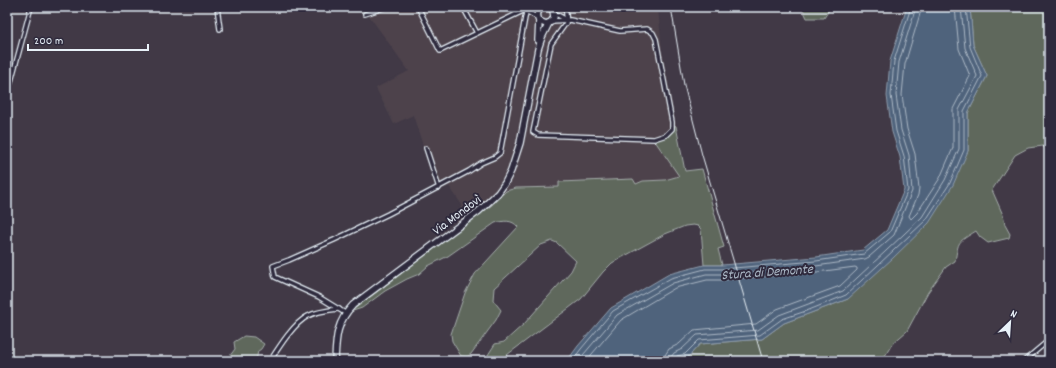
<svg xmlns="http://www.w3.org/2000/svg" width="1056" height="368" viewBox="0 0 1056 368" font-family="Dekko,sans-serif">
	<rect width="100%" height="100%" fill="#413946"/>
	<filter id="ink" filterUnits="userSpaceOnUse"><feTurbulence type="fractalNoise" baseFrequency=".025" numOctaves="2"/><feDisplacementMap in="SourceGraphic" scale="8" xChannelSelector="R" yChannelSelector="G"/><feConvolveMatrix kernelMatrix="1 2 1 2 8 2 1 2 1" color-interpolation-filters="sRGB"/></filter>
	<g filter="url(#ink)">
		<polygon fill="#4e434c" points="372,7 595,7 601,9 606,7 644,7 658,9 662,50 685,171 679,176 665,180 643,181 636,184 559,183 559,187 516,188 506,191 492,205 459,229 457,223 456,215 462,205 449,186 438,191 413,115 394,124 376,88 409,71 365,10"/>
		<g fill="#5f685c" stroke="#a4acaa">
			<polygon points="802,7 831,7 824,18 807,18"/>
			<path d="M970,7H1049V154L1043,146L1028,148L1015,155L992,190L1003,215L1005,225L1010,234L1009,238L988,243L980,237L976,231C957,243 959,240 955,261L946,267L928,292L907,331L892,344L882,361H671L687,358L700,344L762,339L784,323L848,299L968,151V113L987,76L973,45Z"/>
			<path d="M674,125L676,126L685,171L702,169L724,247L718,249L722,265H704L701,229L698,226L693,225L685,226L665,234L612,263L603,272L581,299L499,361H484L495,344L504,342L524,324L571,271L576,261L557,243L552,241L541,245L494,288L493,300L501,310L496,320L471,354L467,357L461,356L452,341L451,334L465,293L475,274L518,227C512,219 503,221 495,223L448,256L428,266L419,274L407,279L385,291L362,308L350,312L492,205L506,191L516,188L559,187V182L633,179L636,184L643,181L665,180L679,176L655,141L668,136Z"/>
			<polygon points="244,336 254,337 264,344 261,349 258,351 256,361 226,361 235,349 234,342"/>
		</g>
		<polygon fill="#50637b" stroke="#8d9cad" points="907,7 970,7 973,45 987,76 968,113 968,151 953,185 929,223 893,258 848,299 784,323 762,339 700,344 687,358 671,361 567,361 578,346 611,308 669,274 704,265 722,265 816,257 863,250 887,230 904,190 900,157 892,132 887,96 890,61"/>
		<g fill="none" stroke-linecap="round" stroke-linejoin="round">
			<g stroke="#abb8c6" stroke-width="1">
				<polyline points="922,7 905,64 902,95 907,129 915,154 919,188 918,195 909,216 911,219 917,213 940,178 953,148 953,109 970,76 959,49 955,7"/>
				<polyline points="572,361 581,349 613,311 671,278 705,269 722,269 816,261 864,254 890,232 908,190 904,156 896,131 891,95 894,61 911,7"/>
				<polyline points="578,361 617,315 673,283 706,274 723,274 816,266 865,259 869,257 894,235 912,191 909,155 901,130 896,95 899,62 916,7"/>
				<polyline points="586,361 621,320 675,288 707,280 723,280 817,272 855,267 857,268 857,270 840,286 777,309 756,324 694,330 679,344 669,349 665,355 665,361"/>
				<polyline points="671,361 671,357 674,353 682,349 697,335 758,330 779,315 843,291 886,251 922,217 945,180 959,149 959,110 977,76 965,48 961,7"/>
				<polyline points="676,361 677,356 685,354 699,340 760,335 782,319 809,310 846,295 926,220 950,183 964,150 964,111 982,76 970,47 966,7"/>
			</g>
			<g stroke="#e8f1f8" stroke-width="6">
				<g id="minor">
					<polyline points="217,7 220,29"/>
					<polyline points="418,7 440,51 523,11 540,9"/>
					<polyline points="463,7 477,33"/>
					<polyline points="526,11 538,18"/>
					<polyline points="554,13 565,19"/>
					<polyline points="365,14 386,7"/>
					<path d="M552,21L570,20L620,31L647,29L653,33L656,39L672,122V129L666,135L654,139L538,135L533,132L551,44L566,23C567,17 566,13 565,7"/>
					<polyline points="7,99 9,89 31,7"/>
					<polyline points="426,148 439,188"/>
					<polyline points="345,313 319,297 275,277 273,266 289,260 334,240 388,214 469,171 481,163 495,157 500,153 527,7"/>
					<path d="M270,361C279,347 294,323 308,316C317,311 329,310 339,309"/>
					<polyline points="1024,361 1049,340"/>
				</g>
			</g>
			<g stroke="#e8f1f8" stroke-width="8">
				<g id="primary">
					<path d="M543,7C537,10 536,15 539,21L546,24L551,22L554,17L553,10L548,7"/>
					<polyline points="538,40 539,21"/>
					<path d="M335,361C336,338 336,323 353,305L479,211L498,193L505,183L511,171L520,143L538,49L542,37L549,23"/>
				</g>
			</g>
			<use href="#minor" stroke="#2f2a3d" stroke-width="3.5"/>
			<use href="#primary" stroke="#2f2a3d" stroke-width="5.5"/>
			<polyline stroke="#e8f1f8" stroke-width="1" points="671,7 684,85 702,155 763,361"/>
		</g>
	</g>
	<g text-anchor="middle" stroke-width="4" stroke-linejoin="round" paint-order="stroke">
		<g font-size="13" fill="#e8f1f8" stroke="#2f2a3d">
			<text transform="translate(456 214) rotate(-37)" y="5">Via Mondovì</text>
		</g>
		<g font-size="14" font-style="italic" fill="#abb8c6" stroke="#2f2a3d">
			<text transform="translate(767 271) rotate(-4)" y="5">Stura di Demonte</text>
		</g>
	</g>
	<rect width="1056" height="368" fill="none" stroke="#2f2a3d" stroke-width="24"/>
	<rect x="12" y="12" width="1032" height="344" fill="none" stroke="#e8f1f8" stroke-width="1.5" filter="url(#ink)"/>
	<g transform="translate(1010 322) rotate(25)" stroke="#2f2a3d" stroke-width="3" paint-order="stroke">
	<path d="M0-3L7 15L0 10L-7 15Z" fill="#e8f1f8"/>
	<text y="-6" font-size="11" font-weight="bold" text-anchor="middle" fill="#e8f1f8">N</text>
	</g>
	<path d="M28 44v6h120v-6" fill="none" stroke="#e8f1f8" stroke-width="2"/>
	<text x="34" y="44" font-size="12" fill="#e8f1f8" stroke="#2f2a3d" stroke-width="3" paint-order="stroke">200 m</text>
</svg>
